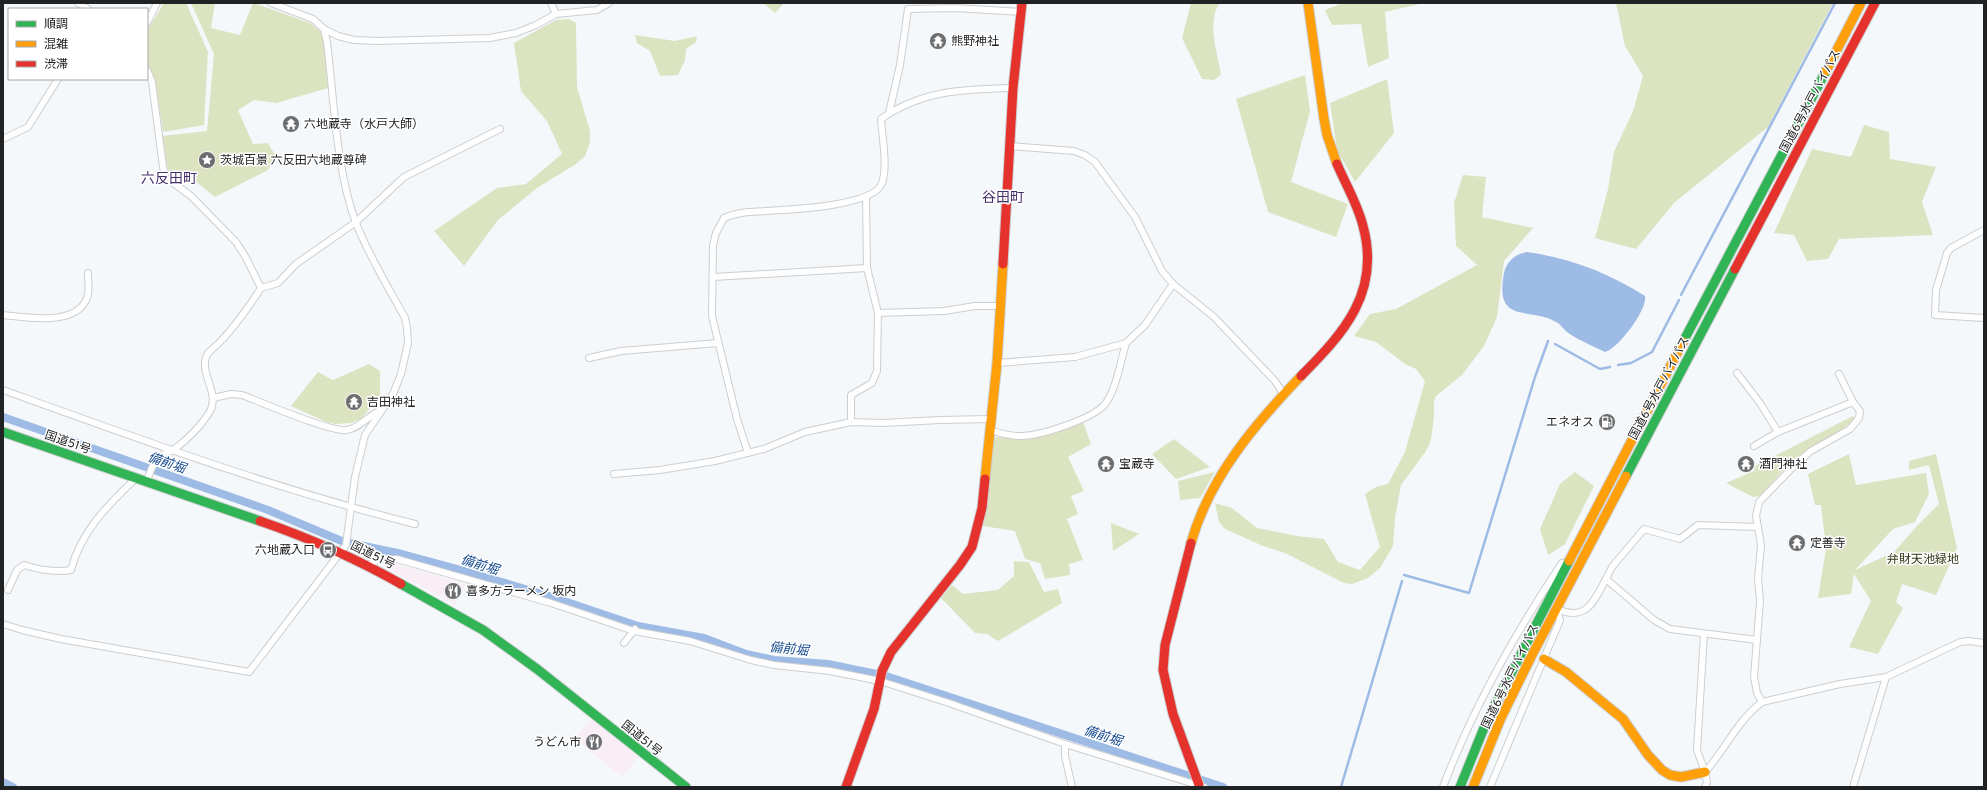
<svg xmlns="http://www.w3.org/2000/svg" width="1987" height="790" viewBox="0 0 1987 790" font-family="Overpass,'Noto Sans JP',sans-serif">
	<rect width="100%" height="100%" fill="#f5f8fb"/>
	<g fill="#f9eef6">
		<polygon points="392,563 466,584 455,605 386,568"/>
		<polygon points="591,719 638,757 622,777 575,739"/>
	</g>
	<g fill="#dce3c1">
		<polygon points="164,3 186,3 208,52 204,125 163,132 155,80 147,63 147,31"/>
		<polygon points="191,3 215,3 211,28 240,35 253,3 254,3 310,23 326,36 328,88 276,103 254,100 238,110 253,144 268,143 275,155 268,170 215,197 189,176 169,176 162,136 207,131 214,54"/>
		<polygon points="763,3 784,3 775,13"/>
		<path d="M1191,3H1220C1206,20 1218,55 1221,75L1214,80L1202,79L1182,38Z"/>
		<polygon points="1343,3 1424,3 1385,12 1389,58 1368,67 1361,24 1332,25 1325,10"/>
		<polygon points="1616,3 1833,3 1768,127 1675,202 1636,249 1595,238 1608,189 1614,152 1633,111 1643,76 1625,46"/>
		<polygon points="569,19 576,23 577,87 590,131 590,142 585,156 576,164 537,188 498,220 464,266 434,231 497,188 526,184 562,154 547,121 521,91 514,43 556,20"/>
		<polygon points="635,35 675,41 697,36 696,42 686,49 685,60 678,75 660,76 650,51 637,43"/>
		<polygon points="1305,75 1310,111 1291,182 1348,204 1336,237 1268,212 1236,99"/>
		<polygon points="1387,79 1394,133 1355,182 1337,150 1330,103"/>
		<polygon points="1864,125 1889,132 1890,159 1936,167 1922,202 1933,235 1839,239 1828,259 1807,261 1794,235 1774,233 1812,149 1851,157"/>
		<polygon points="1463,175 1486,177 1482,217 1533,228 1504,261 1497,317 1484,346 1462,375 1436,396 1434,401 1434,416 1431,440 1426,451 1401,485 1395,518 1393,546 1380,568 1368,578 1352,584 1344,583 1285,553 1263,546 1225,529 1219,522 1215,503 1232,508 1257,528 1297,536 1324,539 1338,562 1360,570 1380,547 1365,494 1376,487 1388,484 1405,452 1425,381 1416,369 1405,364 1376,342 1354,336 1370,314 1396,309 1477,265 1456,246 1454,203"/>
		<polygon points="369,364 380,371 380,397 361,419 351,423 336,424 326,422 291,406 318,372 333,380"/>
		<path d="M1853,416L1855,418C1841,434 1820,439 1804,452C1787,464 1774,481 1760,496L1753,497L1726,483L1754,471L1755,466Z"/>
		<polygon points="1083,422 1091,444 1068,457 1084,491 1071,496 1078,514 1067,519 1083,560 1069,564 1070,575 1045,579 1040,563 1025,559 1015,531 983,526 993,437 1025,439"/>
		<polygon points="1174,439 1210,467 1176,479 1152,454"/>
		<polygon points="1849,454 1856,485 1926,473 1929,494 1915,522 1893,529 1855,570 1894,552 1917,526 1939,504 1929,465 1909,470 1909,461 1936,454 1957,548 1936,595 1902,584 1896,602 1903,608 1878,654 1849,647 1871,601 1854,574 1851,594 1818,598 1826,549 1821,505 1815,505 1808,474"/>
		<polygon points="1215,472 1200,498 1180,500 1178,481"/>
		<polygon points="1575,472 1594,486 1565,544 1548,555 1540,529 1560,484"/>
		<polygon points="1111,523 1139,534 1113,551"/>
		<polygon points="1014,561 1029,562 1044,592 1058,589 1062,603 998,641 987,634 975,633 941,598 952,585 963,594 998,590 1014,576"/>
	</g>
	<path fill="#9dbbe5" d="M1527,252C1570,258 1609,273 1645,296C1648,309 1618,349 1605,352C1593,346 1578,340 1567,332C1563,329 1561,324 1556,322C1530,306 1494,326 1504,273C1507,261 1515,254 1527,252Z"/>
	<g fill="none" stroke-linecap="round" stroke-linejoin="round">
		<g stroke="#9dbbe5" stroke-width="2.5">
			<polyline points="1681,295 1835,3"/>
			<polyline points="1555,344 1600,369 1610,367"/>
			<polyline points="1618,365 1631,363 1652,352 1679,300"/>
			<polyline points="1404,575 1469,593 1535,377 1548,341"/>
			<polyline points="1341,787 1402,581"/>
		</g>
		<g stroke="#9dbbe5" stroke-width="8">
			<polyline points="3,417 268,510 344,542"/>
			<polyline points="350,543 402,554 461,570 552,597 638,626 704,638 746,654 774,660 828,664 886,676 1223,787"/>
			<polyline points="3,782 13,787"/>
		</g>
		<g stroke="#ccced0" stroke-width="8">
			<g id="street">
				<polyline points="78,3 88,9"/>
				<polyline points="271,3 313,19 324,29 338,36 354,40 377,41 490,38 516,33 536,25 556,14 597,10 609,3"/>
				<polyline points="551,3 556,14"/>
				<polyline points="147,23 157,3"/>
				<polyline points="147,70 152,82 163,167 165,177 191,196 236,242 245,256 261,288"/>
				<polyline points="889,113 900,65 908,9 955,8 1021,12"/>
				<polyline points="3,139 28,127 58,79"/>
				<polyline points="1010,146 1074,151 1085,155 1095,162 1135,217 1162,271 1173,284 1214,317 1275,381 1284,395"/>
				<polyline points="1984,230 1951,248 1947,253 1936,290 1935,315 1984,318"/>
				<polyline points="713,277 867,268"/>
				<polyline points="878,313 944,311 975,306 1000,306"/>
				<path d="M3,315C26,317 76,327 87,298C90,290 88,281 88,273"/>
				<polyline points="589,358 621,351 718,343"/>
				<polyline points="997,363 1075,357 1126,343 1145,325 1173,284"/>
				<polyline points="1737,373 1760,403 1778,432"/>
				<path d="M3,390C139,439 275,489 415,524"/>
				<path d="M213,398L231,394L242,395C261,402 332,433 347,430C360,428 369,415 381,410"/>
				<polyline points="851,422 851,395 872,383 877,371 878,313 867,268 866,197"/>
				<path d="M989,430C1000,433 1011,437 1023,436C1042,435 1093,419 1105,404C1116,391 1121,359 1126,343"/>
				<polyline points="1754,446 1778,432 1853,402"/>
				<path d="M748,453L737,419L712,316L713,245L716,233L724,218C731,215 739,213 748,212C773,210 873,209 882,183C888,167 882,136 881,119C922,90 965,89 1013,88"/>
				<polyline points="614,474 660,470 715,461 764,449 805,432 851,422 883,423 940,420 991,419"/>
				<path d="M147,481C150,472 153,462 162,455C165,453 169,452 173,450C187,440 200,427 209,413C221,394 200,376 206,357C208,351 214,348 218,344C235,327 248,308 261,288L278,283L296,264L356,222L404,177L500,129"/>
				<polyline points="368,565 380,559 397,559 551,603 634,631 690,641 751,660 774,665 830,671 880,681 949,703 1065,744 1204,787"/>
				<polyline points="1606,579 1612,567 1644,529 1680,539 1698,525 1758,527"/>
				<path d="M8,590L17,570L24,565C40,570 55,573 71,570C81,531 108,505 136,478"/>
				<path d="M1557,609C1587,622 1594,601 1606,579L1654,620L1670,629L1757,640"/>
				<path d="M3,624L22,630L61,639L249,672L346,545L355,477L365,435L393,394L401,374L408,343L407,328L405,318C388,287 369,256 356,223C336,170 334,99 327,42L324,29"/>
				<polyline points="1704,634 1697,750 1705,772 1707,782 1705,787"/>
				<polyline points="624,643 635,629"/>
				<polyline points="1762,702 1757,693 1754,677 1760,601 1758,579 1761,545 1756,516 1759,502 1797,463 1811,451 1850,429 1859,418 1860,411 1853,402 1839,374"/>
				<polyline points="1065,744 1065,756 1072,787"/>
				<path d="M1705,772C1725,750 1737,721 1762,702L1840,684L1886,677L1960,642L1969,641L1984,643"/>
				<path d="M1443,787C1473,708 1515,633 1562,563"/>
				<polyline points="1490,787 1560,620 1557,610"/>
				<polyline points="1853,787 1886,677"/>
			</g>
		</g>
		<g stroke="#ccced0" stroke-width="11">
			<g id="fast">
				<polyline points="1683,342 1826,71"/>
				<polyline points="3,432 260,521"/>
				<polyline points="1626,476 1735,269"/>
				<polyline points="401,584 483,630 537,669 686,787"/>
				<polyline points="1460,787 1488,718 1569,561"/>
			</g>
		</g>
		<g stroke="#ccced0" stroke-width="11">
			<g id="slow">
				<polyline points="1308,3 1324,119 1327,135 1337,164"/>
				<polyline points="1826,71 1861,3"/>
				<polyline points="985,479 997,363 1003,264"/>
				<path d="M1191,543C1209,478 1255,424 1301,376"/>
				<polyline points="1569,561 1683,342"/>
				<polyline points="1544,659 1566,672 1623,719 1648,755 1662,770 1670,775 1681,777 1705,772"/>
				<polyline points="1473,787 1501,718 1531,657 1626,476"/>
			</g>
		</g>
		<g stroke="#ccced0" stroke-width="11">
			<g id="jam">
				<polyline points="1003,264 1013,88 1022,3"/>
				<polyline points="1735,269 1875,3"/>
				<path d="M1301,376C1344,333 1381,292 1363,226C1358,205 1346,185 1337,164"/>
				<path d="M260,521C309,538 357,559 401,584"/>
				<polyline points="1191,543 1165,645 1163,670 1173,714 1199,785"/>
				<polyline points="846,787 874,709 882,671 891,652 960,565 972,547 982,508 985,479"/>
			</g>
		</g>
		<use href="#street" stroke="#fefefe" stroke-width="6"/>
		<use href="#fast" stroke="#30b455" stroke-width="9"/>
		<use href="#slow" stroke="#ff9f0a" stroke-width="9"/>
		<use href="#jam" stroke="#e5322d" stroke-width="9"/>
	</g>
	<defs>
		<g id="temple-disc" transform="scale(0.9)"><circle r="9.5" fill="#6b6d6f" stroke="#fff"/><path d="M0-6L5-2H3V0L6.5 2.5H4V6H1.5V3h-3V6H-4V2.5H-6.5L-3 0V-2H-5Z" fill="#fff"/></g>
		<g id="sight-disc" transform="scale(0.9)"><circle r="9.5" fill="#6b6d6f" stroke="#fff"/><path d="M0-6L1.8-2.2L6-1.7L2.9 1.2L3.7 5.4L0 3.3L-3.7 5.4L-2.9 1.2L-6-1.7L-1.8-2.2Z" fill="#fff"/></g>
		<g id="fuel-disc" transform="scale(0.9)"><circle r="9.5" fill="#6b6d6f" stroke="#fff"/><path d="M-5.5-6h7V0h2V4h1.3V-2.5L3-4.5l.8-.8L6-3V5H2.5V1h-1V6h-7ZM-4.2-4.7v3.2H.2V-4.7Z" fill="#fff"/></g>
		<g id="bus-disc" transform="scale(0.9)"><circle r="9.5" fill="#6b6d6f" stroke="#fff"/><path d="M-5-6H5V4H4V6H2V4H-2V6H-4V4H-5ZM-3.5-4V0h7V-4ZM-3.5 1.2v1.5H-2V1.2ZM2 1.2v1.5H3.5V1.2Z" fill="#fff"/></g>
		<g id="restaurant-disc" transform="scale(0.9)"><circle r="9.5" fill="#6b6d6f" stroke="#fff"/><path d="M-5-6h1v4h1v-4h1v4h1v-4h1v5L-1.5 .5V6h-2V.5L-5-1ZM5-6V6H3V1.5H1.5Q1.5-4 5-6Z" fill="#fff"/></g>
	</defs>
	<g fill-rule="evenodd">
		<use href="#temple-disc" x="938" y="41"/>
		<use href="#temple-disc" x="291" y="124"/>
		<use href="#sight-disc" x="207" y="160"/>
		<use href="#temple-disc" x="354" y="402"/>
		<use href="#fuel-disc" x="1607" y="422"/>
		<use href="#temple-disc" x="1106" y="464"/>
		<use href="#temple-disc" x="1746" y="464"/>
		<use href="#temple-disc" x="1797" y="543"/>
		<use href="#bus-disc" x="328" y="550"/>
		<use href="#restaurant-disc" x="453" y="591"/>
		<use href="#restaurant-disc" x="594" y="742"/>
	</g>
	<g text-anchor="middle" stroke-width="3" stroke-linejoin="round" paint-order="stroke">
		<g font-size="12" fill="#212224" stroke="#fff" text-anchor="start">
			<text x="951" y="45">熊野神社</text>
			<text x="304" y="128">六地蔵寺（水戸大師）</text>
			<text x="220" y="164">茨城百景 六反田六地蔵尊碑</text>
			<text x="367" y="406">吉田神社</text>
			<text x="1594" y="426" text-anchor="end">エネオス</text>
			<text x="1119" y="468">宝蔵寺</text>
			<text x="1759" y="468">酒門神社</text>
			<text x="1810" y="547">定善寺</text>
			<text x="315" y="554" text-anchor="end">六地蔵入口</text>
			<text x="466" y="595">喜多方ラーメン 坂内</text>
			<text x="581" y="746" text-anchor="end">うどん市</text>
		</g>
		<g font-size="12" fill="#212224" stroke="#fff">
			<text transform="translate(1810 101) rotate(-62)" y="4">国道6号水戸バイパス</text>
			<text transform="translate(1659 388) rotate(-62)" y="4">国道6号水戸バイパス</text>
			<text transform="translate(68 442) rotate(19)" y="4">国道51号</text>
			<text transform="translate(373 555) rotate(26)" y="4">国道51号</text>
			<text transform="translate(1510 676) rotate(-64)" y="4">国道6号水戸バイパス</text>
			<text transform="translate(642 738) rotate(39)" y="4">国道51号</text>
		</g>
		<g font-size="12" fill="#333716" stroke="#fff">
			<text x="1923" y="563">弁財天池緑地</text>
		</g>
		<g font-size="13" font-style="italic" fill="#12488e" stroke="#fff">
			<text transform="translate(167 462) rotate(19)" y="5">備前堀</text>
			<text transform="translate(480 564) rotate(17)" y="5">備前堀</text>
			<text transform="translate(789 648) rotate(6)" y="5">備前堀</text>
			<text transform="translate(1103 735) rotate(18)" y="5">備前堀</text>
		</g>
		<g font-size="14" fill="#452f6a" stroke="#fff">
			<text x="169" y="183">六反田町</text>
			<text x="1003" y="202">谷田町</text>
		</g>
	</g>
	<rect width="1987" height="790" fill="none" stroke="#212224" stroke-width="8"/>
	<rect x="8" y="8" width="140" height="72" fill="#ffffff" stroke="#a6a7a7"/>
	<rect x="16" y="21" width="20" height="6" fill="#30b455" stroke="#a6a7a7"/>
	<text x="44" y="28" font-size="12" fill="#212224">順調</text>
	<rect x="16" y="41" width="20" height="6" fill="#ff9f0a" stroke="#a6a7a7"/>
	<text x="44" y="48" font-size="12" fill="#212224">混雑</text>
	<rect x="16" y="61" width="20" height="6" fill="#e5322d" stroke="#a6a7a7"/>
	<text x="44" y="68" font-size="12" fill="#212224">渋滞</text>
</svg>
